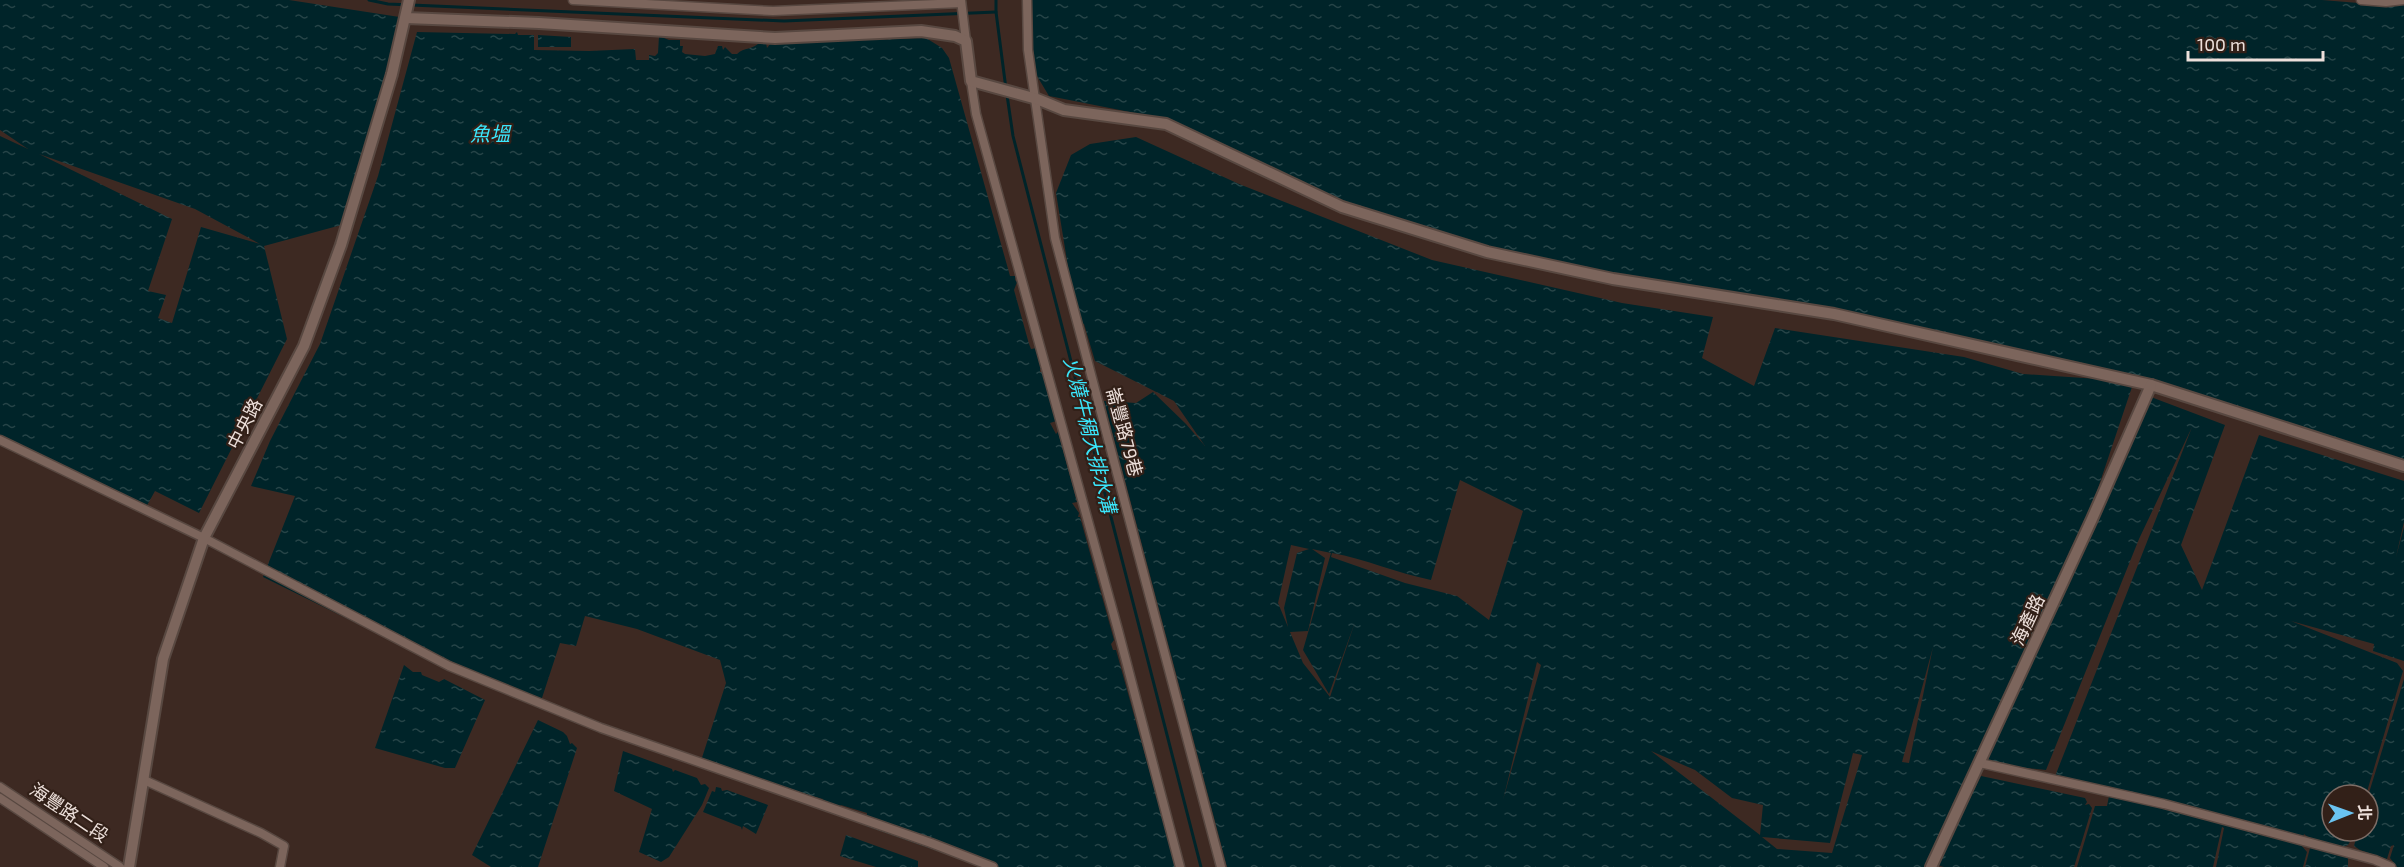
<svg xmlns="http://www.w3.org/2000/svg" width="2404" height="867" viewBox="0 0 2404 867" font-family="'Exo 2','Noto Sans TC',sans-serif">
	<defs>
		<pattern id="water-ripples" width="26" height="14" patternUnits="userSpaceOnUse" patternTransform="scale(1.5)"><rect width="26" height="14" fill="#002429"/><path d="M2 4q2-2 4 0t4 0M15 11q2-2 4 0t4 0" fill="none" stroke="#264447"/></pattern>
	</defs>
	<rect width="100%" height="100%" fill="#3d2922"/>
	<g fill="url(#water-ripples)" fill-rule="evenodd">
		<path d="M0,0H289L406,18L345,224L264,246L287,339L199,513L155,491L145,509L0,438V136L28,149L0,130ZM39,154L195,209L260,244L201,227L172,323L158,318L166,295L148,291L172,219Z"/>
		<path d="M1027,0H2322L2383,5L2404,4V460L2134,381L2092,506L2143,394L2225,425L2181,545L2202,590L2259,435L2404,481V522L2396,557L2404,527V661L2373,651L2374,644L2291,621L2397,663L2403,671L2366,795H2332V831H2355L2352,832L2351,835L2353,836L2348,845L2343,847L2308,837L2304,834L2301,845L2307,852L2303,867H2216L2224,828L2222,827L2213,867H2077L2095,806H2107L2109,796L2138,803L2054,779L2192,427L2139,539L2046,770L1980,763L1927,867H1227L1104,401L1136,403L1153,392L1186,424L1205,446L1174,401L1095,361L1084,324L1077,322L1056,193L1071,155L1090,144L1136,137L1239,184L1432,260L1622,303L1713,317L1702,358L1754,386L1775,328L1964,357L2023,374L2128,381L1858,319L1528,261L1364,207L1361,217L1260,174L1140,114L1049,96L1031,66ZM1460,480L1523,511L1489,620L1457,596L1405,583L1331,557L1332,553C1365,559 1397,573 1431,580ZM1291,545L1309,549L1297,553L1284,608L1288,627L1278,603ZM1312,549L1331,553L1303,650L1329,694L1355,622L1330,697L1303,663L1290,632L1308,631L1325,558ZM1933,647L1909,763L1902,762ZM1537,662L1541,665L1503,800ZM1651,751L1695,770L1732,798L1763,805L1760,835ZM1853,753L1862,755L1832,853L1777,849L1762,837L1830,843Z"/>
		<path d="M417,32L515,34L517,32L518,35H534V50L589,51L635,49L636,60H649V55L655,56L658,53L659,36L669,40H680V46H683L682,52L685,54L705,56L715,54L718,46H722L723,50L725,47L732,54H737C744,47 753,50 760,42L766,43L767,48L771,43L926,38L942,48L949,58L1010,276H1016L1015,280L1017,282L1014,290L1029,344L1031,349L1037,348L1042,368L1040,369V372H1042L1056,421L1050,423L1056,434L1058,432L1077,502L1072,503L1079,513L1078,517H1080L1114,640L1111,644L1113,650H1116L1176,867H983L866,826L867,813L841,805L838,808L827,804L828,801L822,802L823,799L804,794L800,801L699,767L726,683L720,660L637,629L585,616L576,646L560,643L540,704L445,667L263,577L295,496L251,486L270,441L320,344L378,176Z"/>
		<polygon points="538,35 571,37 571,47 538,47"/>
		<polygon points="404,665 413,672 421,672 422,675 439,682 444,679 485,700 455,768 445,768 375,748"/>
		<polygon points="2404,679 2404,867 2397,867 2390,858 2394,845 2391,846 2387,859 2360,850 2354,846 2358,831 2368,831 2368,796"/>
		<polygon points="538,720 563,732 567,736 570,744 572,743 577,748 538,867 491,867 472,855"/>
		<polygon points="623,751 672,769 673,772 675,770 697,778 701,785 705,784 709,788 702,805 669,857 661,862 639,852 652,809 614,791"/>
		<polygon points="1981,776 2085,798 2087,802 2085,805 2089,804 2092,808 2074,867 1944,867 1937,865"/>
		<polygon points="716,787 721,788 722,791 727,790 768,805 756,834 743,826 742,830 741,827 703,812 712,791 715,792"/>
		<polygon points="846,835 918,861 918,867 876,867 840,856"/>
		<polygon points="2313,846 2348,857 2348,867 2305,867 2310,848"/>
	</g>
	<g fill="none" stroke-linecap="round" stroke-linejoin="round">
		<g stroke="#002429" stroke-width="3">
			<polyline points="369,0 388,4 784,21 996,12"/>
			<polyline points="996,0 996,12 1006,89"/>
			<polyline points="1007,95 1013,136 1201,867"/>
		</g>
		<g stroke="#584841" stroke-width="11">
			<g id="minor">
				<polyline points="573,0 773,11 961,3"/>
				<polyline points="961,0 966,41"/>
				<polyline points="1027,0 1028,50 1055,238 1221,867"/>
				<polyline points="2361,0 2386,2 2404,0"/>
				<polyline points="971,81 976,114 1118,630 1180,867"/>
				<polyline points="0,440 204,538 449,666 601,728 931,843 993,867"/>
				<polyline points="1980,763 2164,804 2375,860 2391,867"/>
				<polyline points="144,780 261,833 284,846 280,867"/>
				<polyline points="0,787 120,867"/>
				<polyline points="0,798 104,867"/>
			</g>
		</g>
		<g stroke="#584841" stroke-width="14">
			<g id="tertiary">
				<polyline points="406,18 539,23 775,38 921,31 955,36 966,41 971,81 1037,99 1064,110 1166,124 1342,207 1487,252 1613,279 1834,314 2151,385 2404,466"/>
				<polyline points="129,867 163,659 204,538 304,346 341,245 392,74 409,0"/>
				<polyline points="1931,867 2092,519 2151,385"/>
			</g>
		</g>
		<use href="#minor" stroke="#7c655c" stroke-width="8"/>
		<use href="#tertiary" stroke="#7c655c" stroke-width="10"/>
	</g>
	<g text-anchor="middle" stroke-width="4.5" stroke-linejoin="round" paint-order="stroke">
		<g font-size="18" fill="#ede0db" stroke="#322018">
			<text transform="translate(245 424) rotate(-63)" y="6">中央路</text>
			<text transform="translate(1124 432) rotate(75)" y="6">崙豐路79巷</text>
			<text transform="translate(2028 620) rotate(-65)" y="6">海產路</text>
			<text transform="translate(69 813) rotate(34)" y="6">海豐路二段</text>
		</g>
		<g font-size="20" font-style="italic" fill="#3ae6fb" stroke="#322018">
			<text x="490" y="141">魚塭</text>
			<text transform="translate(1090 435) rotate(76)" y="7">火燒牛稠大排水溝</text>
		</g>
	</g>
	<g transform="translate(2350 813) rotate(89)"><circle r="28" fill="#322018" stroke="#7d6d66" stroke-width="1.5"/>
	<path d="M0-4.5L10 22L0 15L-10 22Z" fill="#6ac3f1"/>
	<text y="-9" font-size="16" font-weight="bold" text-anchor="middle" fill="#ede0db">北</text>
	</g>
	<path d="M2188 51v9h135v-9" fill="none" stroke="#ede0db" stroke-width="3"/>
	<text x="2197" y="51" font-size="18" fill="#ede0db" stroke="#322018" stroke-width="4.5" paint-order="stroke">100 m</text>
</svg>
